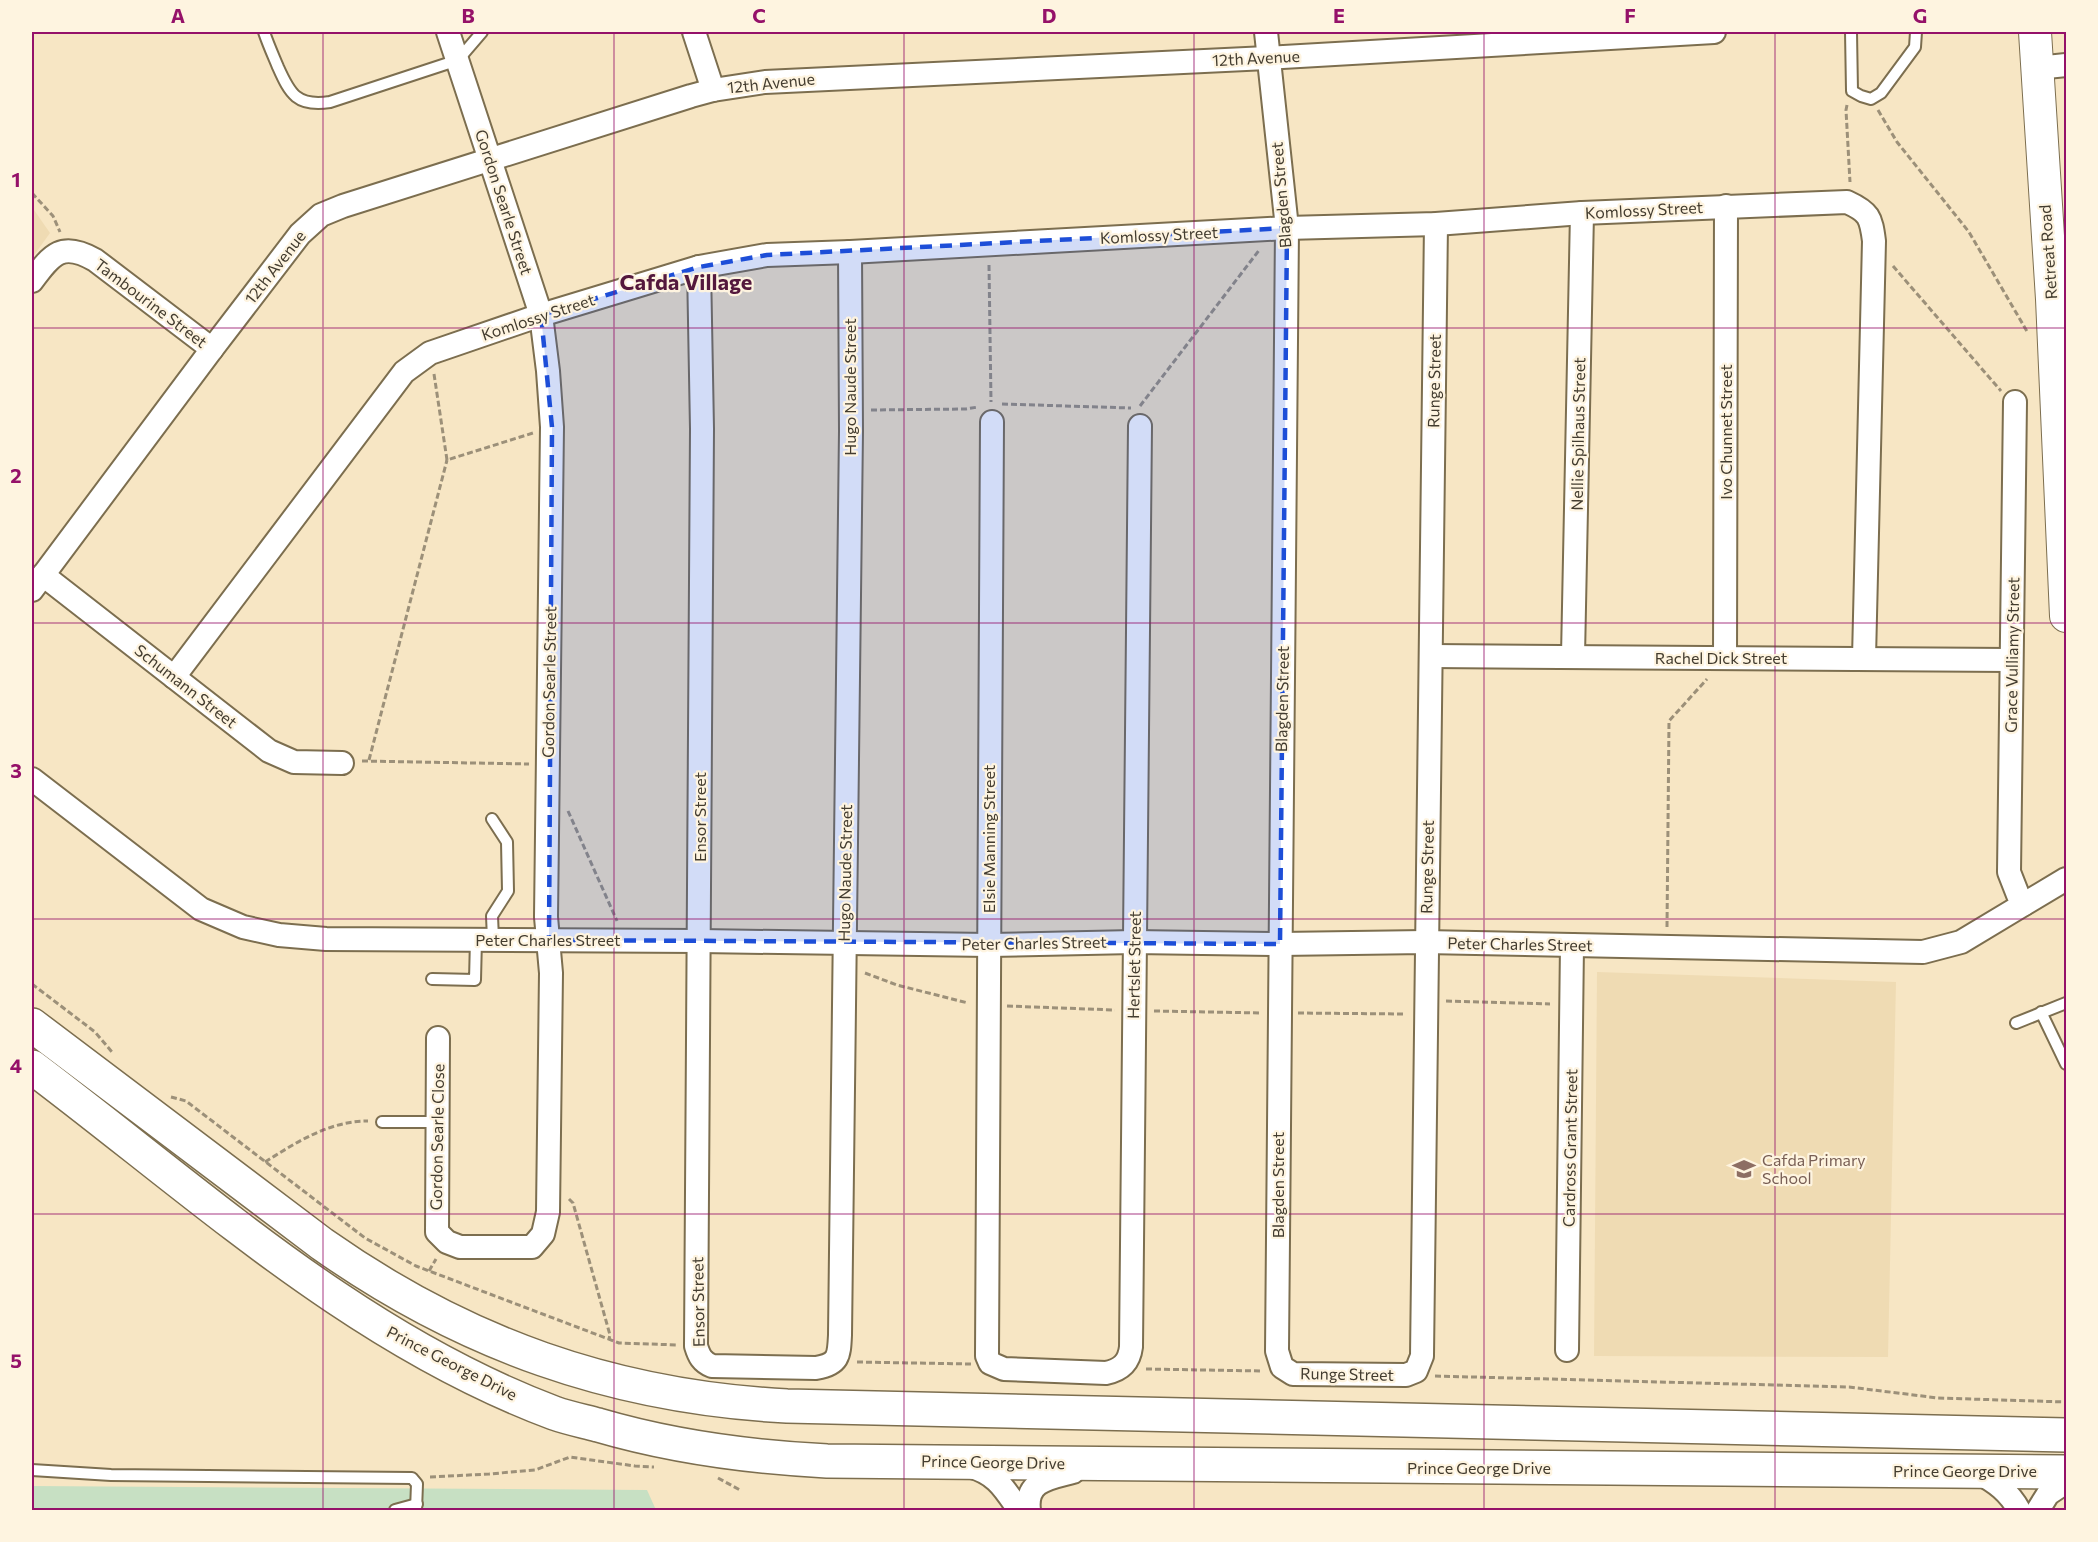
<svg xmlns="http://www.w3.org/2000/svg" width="2098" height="1542" viewBox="0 0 2098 1542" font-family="Commissioner,sans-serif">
	<rect width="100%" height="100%" fill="#f7e6c4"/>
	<g fill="#efdbb3">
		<polygon points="32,207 50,233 32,258"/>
		<polygon points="1597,972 1896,982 1888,1357 1594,1356"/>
	</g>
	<polygon fill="#c7e0c3" points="32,1486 647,1490 656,1510 32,1510"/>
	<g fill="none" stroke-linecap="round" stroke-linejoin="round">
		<g stroke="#7c6e4f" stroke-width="14">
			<g id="lane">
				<path d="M264,32C268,44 273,55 278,67C290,94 297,107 330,102L458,60L482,32"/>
				<polyline points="1851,32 1852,91 1861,96 1871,99 1881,93 1915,47 1916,32"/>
				<polyline points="492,819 507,842 508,891 492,916 493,939"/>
				<polyline points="432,979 475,980 476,939"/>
				<polyline points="2041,1012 2066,1064"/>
				<polyline points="2016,1023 2066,1003"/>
				<polyline points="382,1122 438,1122"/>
				<polyline points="32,1470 111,1475 412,1478 417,1484 416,1510"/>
				<polyline points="395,1510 417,1504"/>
			</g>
		</g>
		<g stroke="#7c6e4f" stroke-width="26">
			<g id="street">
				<polyline points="694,32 713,90"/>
				<path d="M1266,32L1287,228L1277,1351L1282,1367L1293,1374L1406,1375L1416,1371L1422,1356C1425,978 1432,601 1436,224"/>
				<polyline points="2037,68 2066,65"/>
				<path d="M699,267L702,429L696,1346C699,1356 702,1362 712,1366L816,1368C839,1364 839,1356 840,1335L851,431L850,252"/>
				<path d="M32,281C52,254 62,241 95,260L212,349"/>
				<polyline points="2015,402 2009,872 2018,895 2024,904"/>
				<path d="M992,422L987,1356L990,1363L1004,1369L1106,1373C1121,1370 1129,1363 1131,1347L1140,426"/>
				<polyline points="43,575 269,751 294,762 342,763"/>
				<polyline points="32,590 212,349 300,234 321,215 343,206 691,96 713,90 765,82 1267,58 1714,32"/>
				<polyline points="1432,656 2011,660"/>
				<polyline points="1573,656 1582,213"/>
				<polyline points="1725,658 1726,206"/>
				<path d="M174,677L404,372L430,353L541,315L699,267L767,255L850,252L1287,228L1436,224L1582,213L1847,202C1869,212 1871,217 1874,241L1864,658"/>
				<polyline points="32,779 201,909 243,927 279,935 326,939 700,941 989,945 1134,942 1280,944 1425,942 1923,952 1961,942 2066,879"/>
				<polyline points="438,1038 437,1232 447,1242 460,1247 532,1247 543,1234 548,1212 551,973 546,917 552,427 548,371 541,315 448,32"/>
				<polyline points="1567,1350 1572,945"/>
				<path d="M968,1466C996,1473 1004,1488 1019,1510"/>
				<path d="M1977,1472C1996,1482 2009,1492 2019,1510"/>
				<path d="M1029,1510C1025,1480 1051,1478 1073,1472"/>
				<polyline points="2038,1510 2048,1494 2066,1482"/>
			</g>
		</g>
		<g stroke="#7c6e4f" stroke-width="34">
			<polyline id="secondary" points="2035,32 2052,299 2066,616"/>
		</g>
		<g stroke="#7c6e4f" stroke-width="36">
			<g id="primary">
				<path d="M32,1025L322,1244C464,1344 613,1397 787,1406L2066,1435"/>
				<path d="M32,1067C198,1192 356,1339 554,1413C568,1418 583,1421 598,1425C673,1447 749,1457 827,1461L2066,1472"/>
			</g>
		</g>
		<g stroke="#9c9079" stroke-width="3" stroke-dasharray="6 3" stroke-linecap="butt">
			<polyline points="1847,105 1846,110 1850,182"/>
			<polyline points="1878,110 1897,142 1969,232 2028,333"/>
			<polyline points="32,193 53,216 60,232"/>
			<polyline points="989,265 991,402"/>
			<polyline points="1893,266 2001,391"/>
			<polyline points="434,374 447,460 533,433"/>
			<polyline points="1002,404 1131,408"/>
			<polyline points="1140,406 1260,249"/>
			<polyline points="871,410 966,409 978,407"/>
			<polyline points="369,760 447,460"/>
			<polyline points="362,761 529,764"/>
			<polyline points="568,811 617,921"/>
			<polyline points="1667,927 1669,721 1707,679"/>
			<polyline points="865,973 897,985 968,1003"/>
			<polyline points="32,984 95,1032 112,1052"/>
			<polyline points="1446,1001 1550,1004"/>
			<polyline points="1007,1006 1115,1010"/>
			<polyline points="1154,1011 1262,1013"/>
			<polyline points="1298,1013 1405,1014"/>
			<polyline points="171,1097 186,1101 365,1238 416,1266 619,1343 678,1345"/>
			<path d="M265,1162C297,1142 329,1121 368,1121"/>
			<polyline points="569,1199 573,1203 610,1335 609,1339"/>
			<polyline points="429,1271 436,1259"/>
			<polyline points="857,1362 971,1364"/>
			<polyline points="1146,1369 1262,1371"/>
			<polyline points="1435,1376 1849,1387 1938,1398 2066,1402"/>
			<polyline points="430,1477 489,1474 535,1470 570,1457 635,1466 654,1467"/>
			<polyline points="718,1478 740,1490"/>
		</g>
		<use href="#lane" stroke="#fff" stroke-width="10"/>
		<use href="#street" stroke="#fff" stroke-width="22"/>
		<use href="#secondary" stroke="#fff" stroke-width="32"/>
		<use href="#primary" stroke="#fff" stroke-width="33"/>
	</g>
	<path fill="#1d4ed8" fill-opacity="0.2" stroke="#1d4ed8" stroke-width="4.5" stroke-dasharray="12 8" stroke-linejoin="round" d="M1287,228L1280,944L549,940L552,427L541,315L699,267L767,255Z"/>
	<path fill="none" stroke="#951169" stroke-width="1.5" stroke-opacity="0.55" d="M323,32V1510M614,32V1510M904,32V1510M1194,32V1510M1484,32V1510M1775,32V1510M32,328H2066M32,623H2066M32,919H2066M32,1214H2066"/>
	<defs>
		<g id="school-bare" transform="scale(1.8)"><path d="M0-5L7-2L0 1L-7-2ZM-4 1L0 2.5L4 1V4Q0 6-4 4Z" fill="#8d6e63" stroke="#fef4e0" stroke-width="2.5" paint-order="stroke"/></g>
	</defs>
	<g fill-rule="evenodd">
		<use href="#school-bare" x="1744" y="1169"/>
	</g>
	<g text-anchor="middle" stroke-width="4.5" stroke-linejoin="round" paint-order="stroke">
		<g font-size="16" fill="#433c2f" stroke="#fef4e0">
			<text transform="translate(1256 58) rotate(-3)" y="6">12th Avenue</text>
			<text transform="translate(771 83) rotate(-6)" y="6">12th Avenue</text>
			<text transform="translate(1281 195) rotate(-95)" y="6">Blagden Street</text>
			<text transform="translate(504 202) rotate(72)" y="6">Gordon Searle Street</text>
			<text transform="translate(1644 210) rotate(-3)" y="6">Komlossy Street</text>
			<text transform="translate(1159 235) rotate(-3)" y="6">Komlossy Street</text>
			<text transform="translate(2048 252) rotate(-94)" y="6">Retreat Road</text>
			<text transform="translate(275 267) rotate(-52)" y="6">12th Avenue</text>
			<text transform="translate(151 303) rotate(37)" y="6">Tambourine Street</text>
			<text transform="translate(538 317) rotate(-18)" y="6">Komlossy Street</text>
			<text transform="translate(1434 381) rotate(-89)" y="6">Runge Street</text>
			<text transform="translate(850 387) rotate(-90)" y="6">Hugo Naude Street</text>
			<text transform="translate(1726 432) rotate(-90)" y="6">Ivo Chunnet Street</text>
			<text transform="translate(1578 434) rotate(-89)" y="6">Nellie Spilhaus Street</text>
			<text transform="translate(2012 655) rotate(-89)" y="6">Grace Vulliamy Street</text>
			<text x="1721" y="664">Rachel Dick Street</text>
			<text transform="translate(549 682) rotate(-89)" y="6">Gordon Searle Street</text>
			<text transform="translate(186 686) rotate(38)" y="6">Schumann Street</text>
			<text transform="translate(1282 699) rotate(-89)" y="6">Blagden Street</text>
			<text transform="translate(700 817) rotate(-90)" y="6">Ensor Street</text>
			<text transform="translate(989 839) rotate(-90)" y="6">Elsie Manning Street</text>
			<text transform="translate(1427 867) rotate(-89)" y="6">Runge Street</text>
			<text transform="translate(845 873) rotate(-89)" y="6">Hugo Naude Street</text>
			<text x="548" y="946">Peter Charles Street</text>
			<text transform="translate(1034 943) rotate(-1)" y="6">Peter Charles Street</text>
			<text transform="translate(1520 944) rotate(1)" y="6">Peter Charles Street</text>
			<text transform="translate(1134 965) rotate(-89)" y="6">Hertslet Street</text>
			<text transform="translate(437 1137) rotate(-89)" y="6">Gordon Searle Close</text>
			<text transform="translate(1570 1148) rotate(-89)" y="6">Cardross Grant Street</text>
			<text transform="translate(1278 1185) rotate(-90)" y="6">Blagden Street</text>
			<text transform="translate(698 1302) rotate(-91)" y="6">Ensor Street</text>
			<text transform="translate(452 1363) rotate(27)" y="6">Prince George Drive</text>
			<text transform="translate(1347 1374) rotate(1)" y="6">Runge Street</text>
			<text transform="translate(993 1462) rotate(1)" y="6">Prince George Drive</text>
			<text x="1479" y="1474">Prince George Drive</text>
			<text x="1965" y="1477">Prince George Drive</text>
		</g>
		<g font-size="16" fill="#785e54" stroke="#fef4e0" text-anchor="start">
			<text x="1762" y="1166">Cafda Primary<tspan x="1762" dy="18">School</tspan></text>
		</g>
		<g font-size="22" font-weight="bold" fill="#54183d" stroke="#fef4e0">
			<text x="686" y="290">Cafda Village</text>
		</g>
	</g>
	<rect width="2098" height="1542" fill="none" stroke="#fef4e0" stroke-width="66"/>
	<rect x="33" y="33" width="2032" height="1476" fill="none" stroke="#951169" stroke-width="2"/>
	<g font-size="20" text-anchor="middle" font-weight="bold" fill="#951169">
		<text x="178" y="23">A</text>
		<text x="468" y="23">B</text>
		<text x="759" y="23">C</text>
		<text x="1049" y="23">D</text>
		<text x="1339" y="23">E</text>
		<text x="1630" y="23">F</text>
		<text x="1920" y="23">G</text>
		<text x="16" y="187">1</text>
		<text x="16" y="483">2</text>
		<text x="16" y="778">3</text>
		<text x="16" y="1073">4</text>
		<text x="16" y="1368">5</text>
	</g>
</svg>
